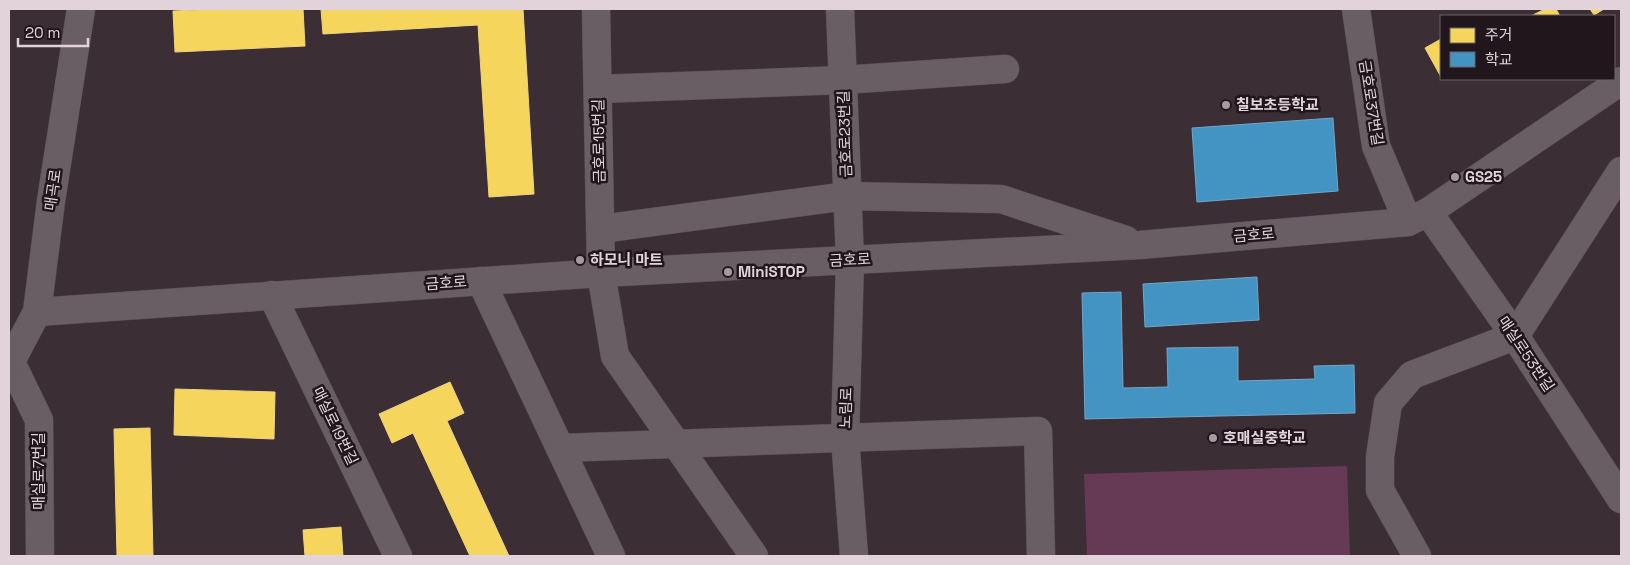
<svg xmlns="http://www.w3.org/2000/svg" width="1630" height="565" viewBox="0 0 1630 565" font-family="'Space Grotesk','Noto Sans KR',sans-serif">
	<rect width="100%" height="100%" fill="#3b2e35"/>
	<polygon fill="#663a54" points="1347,466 1350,556 1087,556 1084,474"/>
	<g fill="#f6d55c" stroke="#f0d482">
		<polygon points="224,9 303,9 305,46 175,52 173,11"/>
		<polygon points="321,9 523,9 534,194 489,197 478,25 323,34"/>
		<polygon points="1545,9 1556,9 1560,16 1531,16"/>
		<polygon points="1590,9 1604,9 1594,15"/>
		<polygon points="1441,39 1441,77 1425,48"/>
		<polygon points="450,382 464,413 447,421 509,556 470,556 413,433 392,443 379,414"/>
		<polygon points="175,389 275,392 274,439 174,435"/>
		<polygon points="150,428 153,556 117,556 114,429"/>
		<polygon points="341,527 343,556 305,556 303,530"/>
	</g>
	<g fill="#4393c3" stroke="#73a6ca">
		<polygon points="1333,118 1338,191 1197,202 1192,128"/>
		<polygon points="1257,277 1259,320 1145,327 1143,284"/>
		<polygon points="1121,292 1123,388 1168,387 1167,348 1238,347 1238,381 1315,379 1314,366 1354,365 1355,413 1085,419 1082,293"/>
	</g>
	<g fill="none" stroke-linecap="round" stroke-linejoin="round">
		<g stroke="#584c52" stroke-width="29">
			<g id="minor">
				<polyline points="596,9 601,273 615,356 754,556"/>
				<polyline points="840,9 850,260 845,438 854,556"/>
				<polyline points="1356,9 1376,146 1408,222"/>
				<polyline points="598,89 843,80 1005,69"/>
				<polyline points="1428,212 1515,336 1621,499"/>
				<polyline points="601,229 847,196 1001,199 1126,240"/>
				<polyline points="481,281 611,556"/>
				<polyline points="272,295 398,556"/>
				<polyline points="37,312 601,273 1140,245 1408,222 1428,212 1621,81"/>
				<polyline points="11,362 39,420 40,556"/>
				<polyline points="9,365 37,312 51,201 81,9"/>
				<polyline points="560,448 1038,431 1041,556"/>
				<polyline points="1417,556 1380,490 1380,457 1388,403 1412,375 1515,336 1621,171"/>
			</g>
		</g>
		<use href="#minor" stroke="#685e63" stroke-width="28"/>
	</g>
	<g fill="#a899a1" stroke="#20161c" stroke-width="2">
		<circle cx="1226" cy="105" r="5"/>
		<circle cx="1455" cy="177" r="5"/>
		<circle cx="580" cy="260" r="5"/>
		<circle cx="728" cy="272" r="5"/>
		<circle cx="1213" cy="438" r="5"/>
	</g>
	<g text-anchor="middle" stroke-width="5" stroke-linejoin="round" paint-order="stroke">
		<g font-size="15" fill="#e2d3db" stroke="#20161c">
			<text transform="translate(1371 103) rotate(81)" y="5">금호로37번길</text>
			<text transform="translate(845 134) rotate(-92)" y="5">금호로23번길</text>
			<text transform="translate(599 141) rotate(-91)" y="5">금호로15번길</text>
			<text transform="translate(53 190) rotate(-82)" y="5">매곡로</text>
			<text transform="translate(1254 235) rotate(-5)" y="5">금호로</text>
			<text transform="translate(850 260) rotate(-3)" y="5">금호로</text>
			<text transform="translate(446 283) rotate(-4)" y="5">금호로</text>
			<text transform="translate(1526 354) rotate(56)" y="5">매실로53번길</text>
			<text transform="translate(846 408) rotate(-88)" y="5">노림로</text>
			<text transform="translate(335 426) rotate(64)" y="5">매실로19번길</text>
			<text transform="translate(39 471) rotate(-90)" y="5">매실로7번길</text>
		</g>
		<g font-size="15" font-weight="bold" fill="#e2d3db" stroke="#20161c" text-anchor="start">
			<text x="1236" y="110">칠보초등학교</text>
			<text x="1465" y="182">GS25</text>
			<text x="590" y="265">하모니 마트</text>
			<text x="738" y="277">MiniSTOP</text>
			<text x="1223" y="443">호매실중학교</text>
		</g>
	</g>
	<rect width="1630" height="565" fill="none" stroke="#e2d3db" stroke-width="20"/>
	<rect x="1440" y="15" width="175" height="65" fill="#20161c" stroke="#6e6268"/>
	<rect x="1450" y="28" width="25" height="15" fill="#f6d55c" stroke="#6e6268"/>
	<text x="1485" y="40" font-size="15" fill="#e2d3db">주거</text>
	<rect x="1450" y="52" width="25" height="15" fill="#4393c3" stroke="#6e6268"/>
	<text x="1485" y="65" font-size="15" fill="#e2d3db">학교</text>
	<path d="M18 38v8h70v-8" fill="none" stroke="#e2d3db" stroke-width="2.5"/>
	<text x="25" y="38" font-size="15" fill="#e2d3db" stroke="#20161c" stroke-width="4" paint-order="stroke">20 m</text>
</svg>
